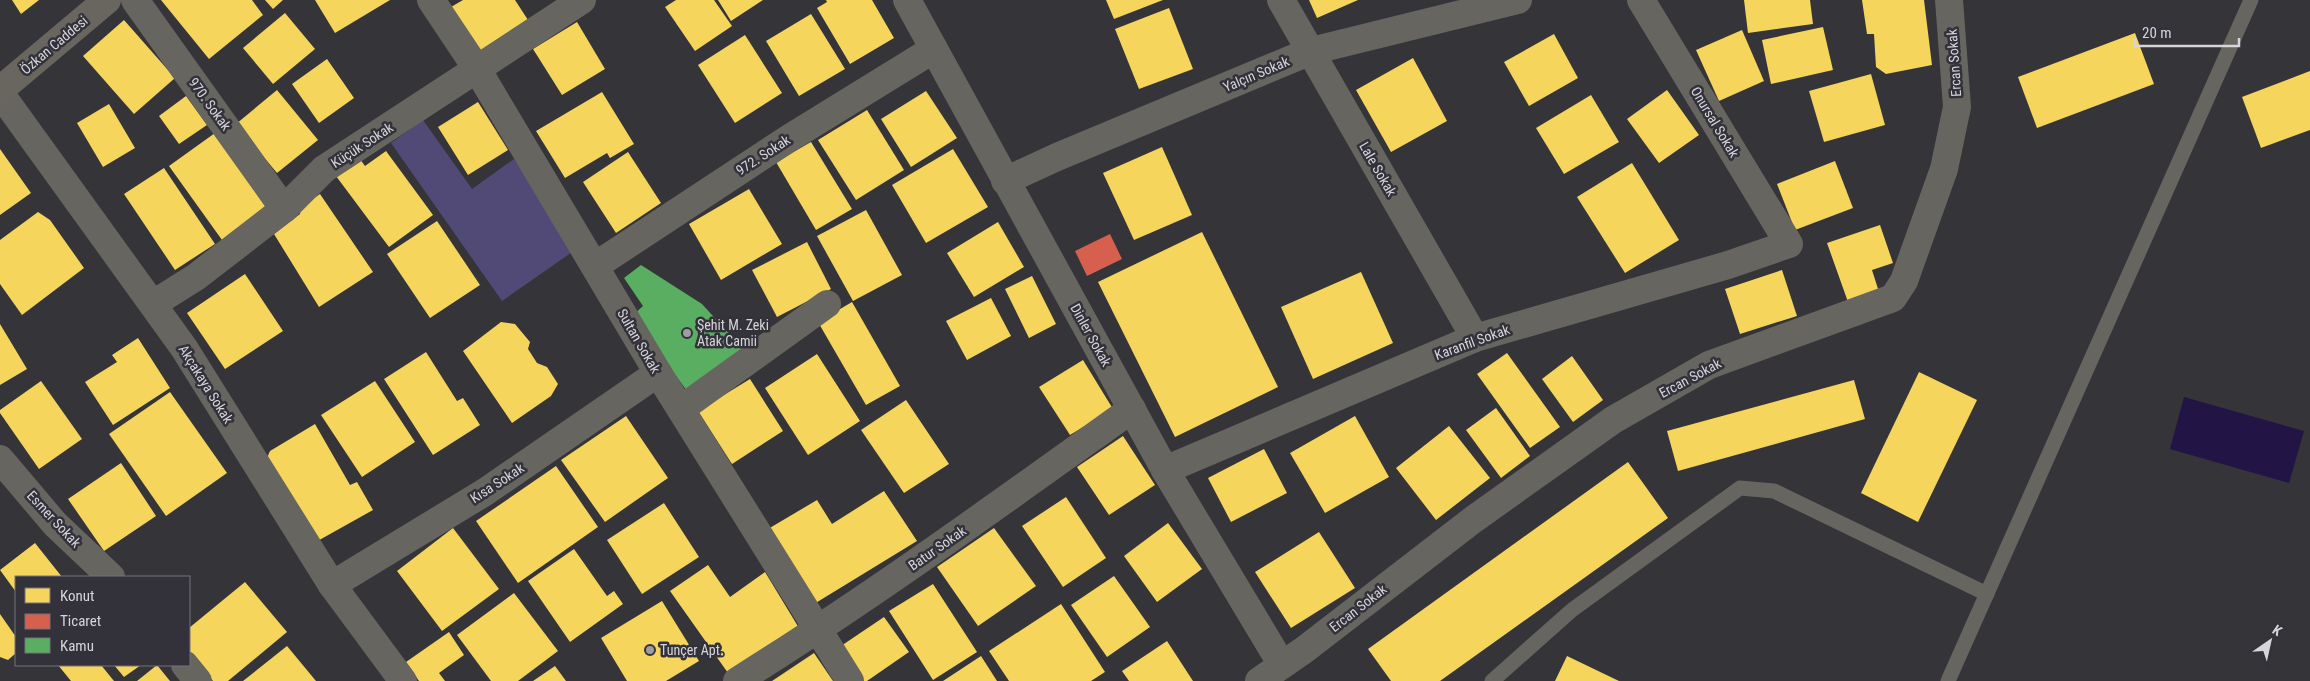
<svg xmlns="http://www.w3.org/2000/svg" width="2310" height="681" viewBox="0 0 2310 681" font-family="'Roboto Condensed',sans-serif">
	<rect width="100%" height="100%" fill="#343439"/>
	<polygon fill="#514a76" points="423,120 472,189 514,159 578,248 502,301 391,143"/>
	<polygon fill="#221445" points="2184,397 2304,431 2289,483 2170,449"/>
	<g fill="#f6d55c">
		<polygon points="12,0 39,0 21,14"/>
		<polygon points="161,0 252,0 263,15 209,59"/>
		<polygon points="265,0 283,0 273,9"/>
		<polygon points="315,0 390,0 335,33"/>
		<polygon points="463,0 515,0 528,20 480,52 451,7"/>
		<polygon points="676,0 714,0 732,26 695,51 665,7"/>
		<polygon points="718,0 763,0 731,21"/>
		<polygon points="826,0 872,0 894,38 850,64 817,8 827,2"/>
		<polygon points="1106,0 1163,0 1114,19"/>
		<polygon points="1309,0 1358,0 1317,18"/>
		<polygon points="1744,0 1810,0 1813,24 1748,33"/>
		<polygon points="1862,0 1924,0 1932,65 1886,74 1876,67 1874,34 1867,34"/>
		<polygon points="1169,8 1193,69 1139,89 1115,29"/>
		<polygon points="285,13 315,49 273,84 243,48"/>
		<polygon points="811,14 845,69 799,96 766,41"/>
		<polygon points="124,20 175,78 134,114 83,56"/>
		<polygon points="577,22 605,69 562,95 533,49"/>
		<polygon points="1823,27 1833,70 1771,84 1762,40"/>
		<polygon points="1742,30 1764,81 1719,101 1696,50"/>
		<polygon points="2135,33 2154,84 2037,128 2018,77"/>
		<polygon points="1554,34 1578,78 1529,106 1504,62"/>
		<polygon points="745,35 782,93 735,123 698,65"/>
		<polygon points="1413,58 1447,121 1391,152 1356,90"/>
		<polygon points="327,59 354,98 319,123 292,84"/>
		<polygon points="2310,71 2310,130 2261,148 2242,97"/>
		<polygon points="1871,74 1885,125 1824,142 1809,91"/>
		<polygon points="277,90 318,140 277,173 236,124"/>
		<polygon points="1667,90 1699,135 1659,163 1627,119"/>
		<polygon points="926,91 957,138 911,167 881,119"/>
		<polygon points="602,92 634,144 610,158 607,153 565,178 536,131"/>
		<polygon points="1591,95 1619,142 1564,174 1536,128"/>
		<polygon points="186,96 207,125 179,144 159,116"/>
		<polygon points="478,102 508,150 468,175 438,127"/>
		<polygon points="109,104 135,148 103,167 77,123"/>
		<polygon points="867,110 904,170 856,200 818,140"/>
		<polygon points="215,133 268,206 222,240 169,166"/>
		<polygon points="811,142 852,209 816,230 776,162"/>
		<polygon points="1162,147 1192,215 1134,240 1103,173"/>
		<polygon points="0,149 31,193 0,215"/>
		<polygon points="953,149 988,207 926,243 892,185"/>
		<polygon points="386,151 433,215 389,247 333,172 357,155 365,166"/>
		<polygon points="628,152 661,203 616,233 583,182"/>
		<polygon points="1835,161 1853,208 1795,230 1777,184"/>
		<polygon points="1632,163 1679,240 1625,273 1577,197"/>
		<polygon points="164,168 215,244 175,270 124,194"/>
		<polygon points="749,189 782,244 721,280 689,224"/>
		<polygon points="320,194 373,272 319,307 274,234 300,214 301,207"/>
		<polygon points="866,210 902,275 853,301 817,236"/>
		<polygon points="38,212 50,220 84,268 22,315 0,284 0,240"/>
		<polygon points="437,221 480,285 430,318 387,254"/>
		<polygon points="998,222 1024,267 974,297 947,253"/>
		<polygon points="1880,225 1893,263 1872,270 1879,292 1848,302 1827,243"/>
		<polygon points="1202,232 1278,387 1175,437 1098,282"/>
		<polygon points="807,242 831,289 777,317 752,270"/>
		<polygon points="1782,270 1797,316 1740,334 1725,289"/>
		<polygon points="1361,272 1393,343 1313,379 1281,307"/>
		<polygon points="245,274 283,331 225,369 187,313"/>
		<polygon points="1032,276 1056,324 1029,338 1005,289"/>
		<polygon points="991,298 1011,336 967,360 946,321"/>
		<polygon points="852,302 900,386 866,405 818,322"/>
		<polygon points="501,322 515,324 530,342 528,349 537,363 547,367 558,384 551,396 512,423 463,351"/>
		<polygon points="0,324 27,369 0,385"/>
		<polygon points="138,338 170,388 113,425 85,382 117,362 112,355"/>
		<polygon points="426,352 457,401 463,398 480,425 433,455 384,379"/>
		<polygon points="1507,353 1560,427 1530,448 1477,374"/>
		<polygon points="817,354 860,421 808,455 765,388"/>
		<polygon points="1572,356 1603,400 1573,422 1542,379"/>
		<polygon points="1083,360 1113,409 1070,435 1039,387"/>
		<polygon points="1919,372 1977,400 1918,522 1861,493"/>
		<polygon points="750,379 783,431 732,464 698,411"/>
		<polygon points="1854,380 1865,419 1678,471 1667,431"/>
		<polygon points="41,381 82,439 39,469 0,413 0,410"/>
		<polygon points="375,381 415,442 362,477 321,415"/>
		<polygon points="170,392 227,473 166,516 109,434"/>
		<polygon points="906,400 949,464 904,493 861,430"/>
		<polygon points="1496,408 1530,456 1501,478 1466,430"/>
		<polygon points="626,416 668,478 605,522 561,460"/>
		<polygon points="1355,416 1389,477 1325,513 1290,453"/>
		<polygon points="315,424 350,485 357,482 373,510 314,543 266,460 270,451"/>
		<polygon points="1449,426 1490,478 1436,520 1396,468"/>
		<polygon points="1123,436 1155,485 1109,515 1077,467"/>
		<polygon points="1264,449 1287,493 1231,522 1208,478"/>
		<polygon points="1628,462 1668,518 1440,681 1391,681 1368,649"/>
		<polygon points="121,463 156,516 104,551 68,499"/>
		<polygon points="556,466 598,527 518,583 476,521"/>
		<polygon points="884,491 917,541 814,604 768,529 817,500 832,524"/>
		<polygon points="1066,497 1106,558 1063,587 1022,526"/>
		<polygon points="664,503 699,557 642,594 607,540"/>
		<polygon points="1168,523 1202,569 1157,602 1124,556"/>
		<polygon points="453,528 499,589 442,631 397,571"/>
		<polygon points="994,528 1036,586 978,626 937,567"/>
		<polygon points="1319,532 1355,588 1291,628 1255,572"/>
		<polygon points="35,543 62,577 16,577 16,592 0,570"/>
		<polygon points="574,549 607,596 614,591 623,604 570,642 528,581"/>
		<polygon points="708,565 730,597 765,572 799,628 728,673 670,591"/>
		<polygon points="1114,576 1150,627 1107,657 1071,605"/>
		<polygon points="245,582 287,632 228,681 213,681 189,651 189,628"/>
		<polygon points="933,584 977,652 933,680 889,611"/>
		<polygon points="514,593 558,651 518,681 491,681 457,635"/>
		<polygon points="662,601 699,661 666,681 627,681 601,638"/>
		<polygon points="1061,604 1105,672 1091,681 1009,681 989,651"/>
		<polygon points="0,614 16,637 16,653 8,660 0,657"/>
		<polygon points="884,617 909,652 867,681 861,681 838,648"/>
		<polygon points="449,632 464,655 439,673 445,681 419,681 406,662"/>
		<polygon points="1167,641 1193,681 1129,681 1122,671"/>
		<polygon points="287,646 316,681 243,681"/>
		<polygon points="814,653 833,681 772,681"/>
		<polygon points="981,656 997,681 943,681"/>
		<polygon points="1567,656 1619,681 1555,681"/>
		<polygon points="58,665 101,665 114,681 71,681"/>
		<polygon points="114,665 141,665 124,677"/>
		<polygon points="157,665 170,681 137,681"/>
		<polygon points="555,666 566,681 533,681"/>
	</g>
	<polygon fill="#d6604d" points="1110,234 1122,259 1087,276 1075,251"/>
	<polygon fill="#5aae61" points="641,265 702,304 744,350 687,391 632,316 643,306 624,278"/>
	<g fill="none" stroke-linecap="round" stroke-linejoin="round">
		<g stroke="#66655f" stroke-width="15">
			<polyline points="1492,681 1572,610 1740,488 1774,491 1987,594"/>
			<polyline points="1948,681 2251,0"/>
		</g>
		<g stroke="#66655f" stroke-width="28">
			<polyline points="135,0 284,209"/>
			<polyline points="431,0 477,69 658,373 850,681"/>
			<polyline points="907,0 1165,470 1282,665"/>
			<polyline points="1281,0 1475,338"/>
			<polyline points="0,93 184,348 332,585 403,681"/>
			<polyline points="1005,181 1057,157 1311,51 1518,0"/>
			<polyline points="595,266 788,139 934,49"/>
			<polyline points="153,304 196,277 284,209 324,169 582,0"/>
			<polyline points="681,409 827,304"/>
			<polyline points="0,459 55,524 111,577"/>
			<polyline points="1165,470 1475,338 1728,265 1789,244 1641,0"/>
			<polyline points="332,585 485,492 658,373"/>
			<polyline points="185,665 198,681"/>
			<path d="M737,681C873,596 1002,502 1132,409"/>
			<polyline points="1259,681 1304,650 1474,519 1613,420 1709,365 1893,298 1904,281 1944,169 1957,107 1949,0"/>
		</g>
		<polyline stroke="#68665e" stroke-width="28" points="0,90 107,0"/>
	</g>
	<g fill="#9d9da2" stroke="#33323b" stroke-width="2">
		<circle cx="687" cy="333" r="5"/>
		<circle cx="650" cy="650" r="5"/>
	</g>
	<g text-anchor="middle" stroke-width="5" stroke-linejoin="round" paint-order="stroke">
		<g font-size="14" fill="#d5d5da" stroke="#33323b">
			<text transform="translate(54 45) rotate(-40)" y="5">Özkan Caddesi</text>
			<text transform="translate(1954 63) rotate(-94)" y="5">Ercan Sokak</text>
			<text transform="translate(1256 74) rotate(-23)" y="5">Yalçın Sokak</text>
			<text transform="translate(210 104) rotate(54)" y="5">970. Sokak</text>
			<text transform="translate(1715 122) rotate(59)" y="5">Onursal Sokak</text>
			<text transform="translate(362 145) rotate(-33)" y="5">Küçük Sokak</text>
			<text transform="translate(763 155) rotate(-33)" y="5">972. Sokak</text>
			<text transform="translate(1378 169) rotate(60)" y="5">Lale Sokak</text>
			<text transform="translate(1091 335) rotate(61)" y="5">Dinler Sokak</text>
			<text transform="translate(639 341) rotate(60)" y="5">Sultan Sokak</text>
			<text transform="translate(1472 342) rotate(-20)" y="5">Karanfil Sokak</text>
			<text transform="translate(1690 378) rotate(-28)" y="5">Ercan Sokak</text>
			<text transform="translate(206 384) rotate(58)" y="5">Akçakaya Sokak</text>
			<text transform="translate(497 483) rotate(-33)" y="5">Kısa Sokak</text>
			<text transform="translate(54 519) rotate(47)" y="5">Esmer Sokak</text>
			<text transform="translate(937 548) rotate(-35)" y="5">Batur Sokak</text>
			<text transform="translate(1358 608) rotate(-38)" y="5">Ercan Sokak</text>
		</g>
		<g font-size="14" fill="#d5d5da" stroke="#33323b" text-anchor="start">
			<text x="697" y="330">Şehit M. Zeki<tspan x="697" dy="16">Atak Camii</tspan></text>
			<text x="660" y="655">Tunçer Apt.</text>
		</g>
	</g>
	<rect x="15" y="576" width="175" height="90" fill="#33323b" stroke="#74737b"/>
	<rect x="25" y="588" width="25" height="15" fill="#f6d55c" stroke="#74737b"/>
	<text x="60" y="601" font-size="15" fill="#d5d5da">Konut</text>
	<rect x="25" y="614" width="25" height="15" fill="#d6604d" stroke="#74737b"/>
	<text x="60" y="626" font-size="15" fill="#d5d5da">Ticaret</text>
	<rect x="25" y="638" width="25" height="15" fill="#5aae61" stroke="#74737b"/>
	<text x="60" y="651" font-size="15" fill="#d5d5da">Kamu</text>
	<g transform="translate(2270 641) rotate(34)" stroke="#33323b" stroke-width="4" paint-order="stroke">
	<path d="M0-4L9 19L0 12L-9 19Z" fill="#d5d5da"/>
	<text y="-8" font-size="14" font-weight="bold" text-anchor="middle" fill="#d5d5da">K</text>
	</g>
	<path d="M2135 38v8h104v-8" fill="none" stroke="#d5d5da" stroke-width="2.5"/>
	<text x="2142" y="38" font-size="15" fill="#d5d5da" stroke="#33323b" stroke-width="4" paint-order="stroke">20 m</text>
</svg>
